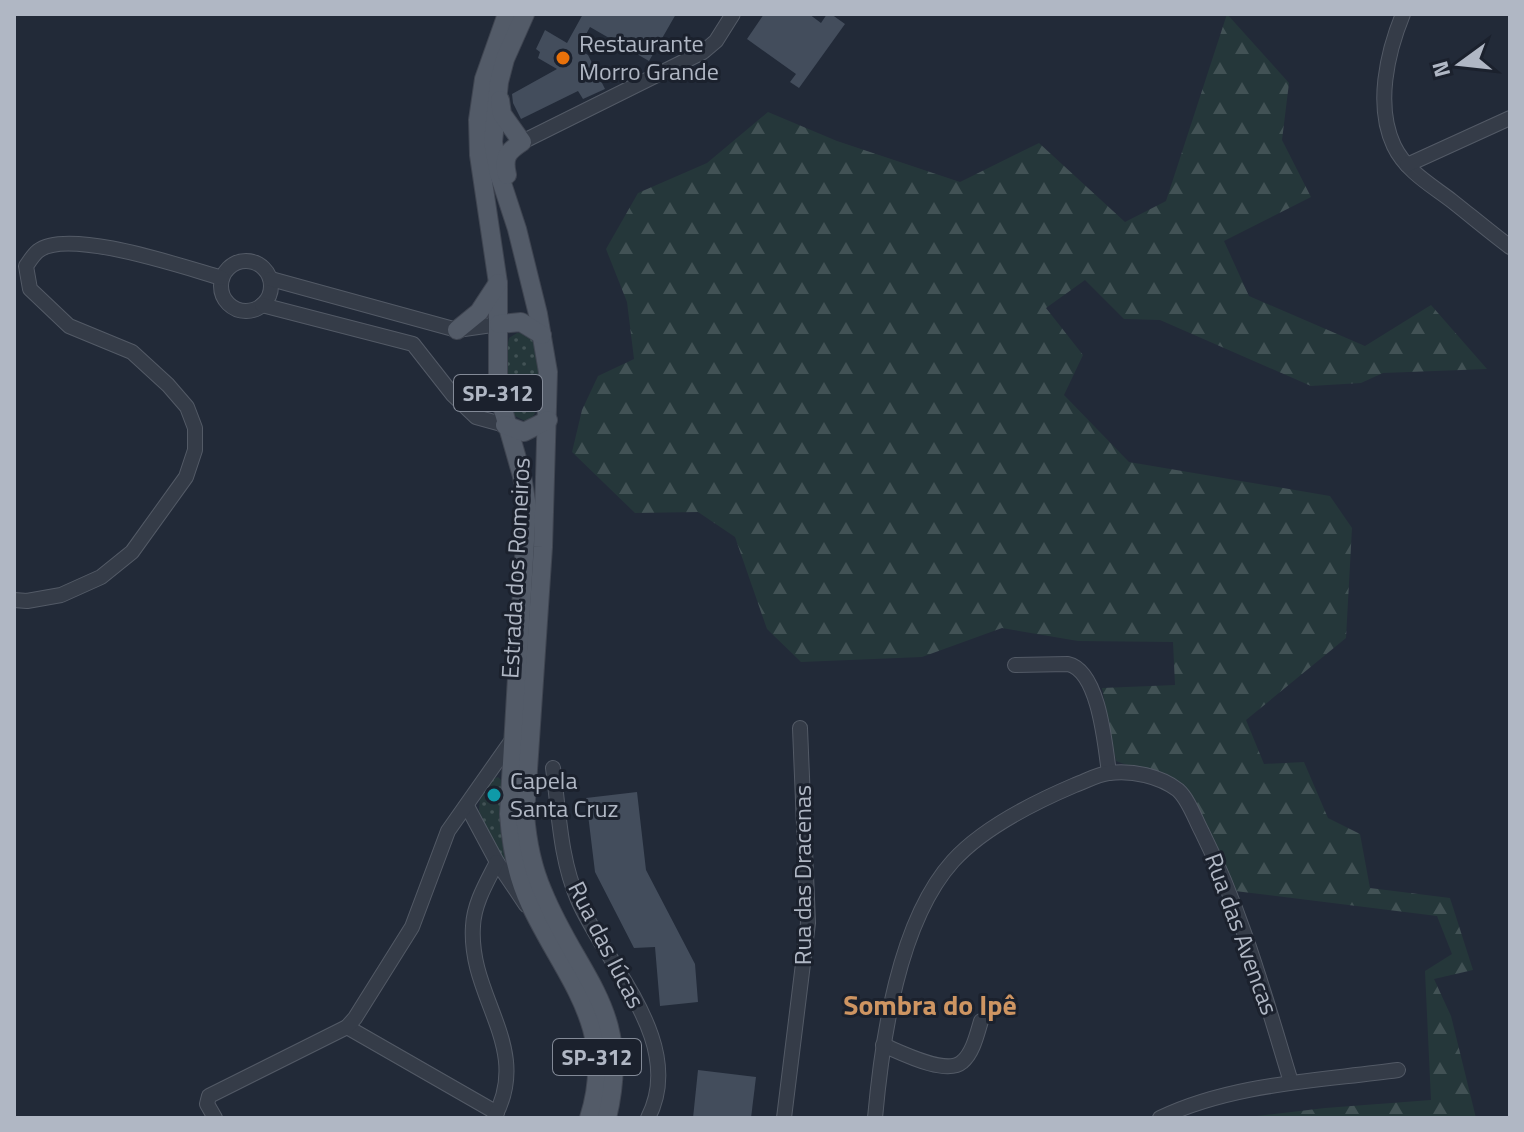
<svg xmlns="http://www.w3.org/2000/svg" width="1524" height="1132" viewBox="0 0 1524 1132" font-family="'Titillium Web',sans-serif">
	<defs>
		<pattern id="grass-dots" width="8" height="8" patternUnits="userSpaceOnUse" patternTransform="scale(2)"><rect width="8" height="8" fill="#25373a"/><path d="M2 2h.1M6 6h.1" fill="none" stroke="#425255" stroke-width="1.8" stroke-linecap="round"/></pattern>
		<pattern id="forest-firs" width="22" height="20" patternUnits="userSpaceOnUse" patternTransform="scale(2)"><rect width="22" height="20" fill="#25373a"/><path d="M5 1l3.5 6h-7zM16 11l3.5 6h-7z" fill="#425255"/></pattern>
	</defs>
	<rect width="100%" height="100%" fill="#222a38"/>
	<g fill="url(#grass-dots)">
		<path d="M517,333C524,333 530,334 533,342C539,355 542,400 535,413C532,419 530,419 525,421L515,416C504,391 503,365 509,338Z"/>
		<polygon points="498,777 502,781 501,815 512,882 479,811 480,798 493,779"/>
	</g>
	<polygon fill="url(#forest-firs)" points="1227,14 1289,83 1282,140 1311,197 1224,241 1249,296 1365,346 1431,305 1487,369 1383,373 1361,383 1311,386 1160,320 1124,319 1085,280 1046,308 1083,355 1064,395 1129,462 1330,496 1352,528 1346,638 1246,720 1264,764 1304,762 1328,818 1360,834 1370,888 1450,898 1473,970 1434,979 1451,1016 1476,1118 1239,1118 1325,1108 1431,1100 1425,971 1452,954 1437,916 1235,891 1183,786 1116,761 1102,688 1175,685 1173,642 1078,641 1002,628 922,657 801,662 767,629 735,537 698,512 635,513 572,452 582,410 598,376 634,359 627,302 606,249 638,193 707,163 768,112 837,141 960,182 1039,143 1125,222 1166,201"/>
	<g fill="#434d5c">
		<polygon points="583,14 676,14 649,61 590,27 578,49 588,55 605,89 583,99 578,91 521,119 513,103 512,94 557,69 538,58 540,52 536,49 545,30 567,43"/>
		<polygon points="764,14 809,14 821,23 827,14 831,14 845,24 799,88 790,82 796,74 747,39"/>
		<polygon points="637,792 646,870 695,964 698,1002 660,1006 655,947 634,948 595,872 586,798"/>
		<polygon points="698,1070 756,1077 751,1118 693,1118"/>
	</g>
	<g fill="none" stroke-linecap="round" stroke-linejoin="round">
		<g stroke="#535a66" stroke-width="16">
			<g id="minor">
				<path d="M1403,14C1387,53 1375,106 1394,146C1406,171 1431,185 1452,201C1471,216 1490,232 1510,247"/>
				<polyline points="522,142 703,52 716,41 733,14"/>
				<polyline points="1407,165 1510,118"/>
				<circle cx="246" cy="286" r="25"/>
				<polyline points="271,279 457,330 499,324"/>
				<polyline points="262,305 413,344 453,395 476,417 505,425"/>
				<path d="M14,600L27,601L61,595L101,577L132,552L186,477L195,450V428L187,407L168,385L132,352L69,326L30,289L26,266C29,262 33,255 38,251C68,227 186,268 222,278"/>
				<path d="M1015,665L1068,664C1099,671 1105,744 1109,773"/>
				<path d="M553,768C559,812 560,859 578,900C606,965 687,1043 648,1118"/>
				<polyline points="467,806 497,862 526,905"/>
				<polyline points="347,1027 497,1113"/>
				<path d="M883,1045C900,1052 946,1076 962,1062C973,1053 977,1034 981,1021"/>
				<polyline points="215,1118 207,1104 209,1096 347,1027 355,1018 412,927 448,831 512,740"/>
				<path d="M494,1118C533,1047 468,998 473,926C474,903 487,882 497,862"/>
				<polyline points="784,1118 808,923 800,728"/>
				<path d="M875,1118C882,1040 898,922 953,861C982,829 1035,802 1075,785C1086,781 1098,774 1109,773C1132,770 1160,776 1178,790C1189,800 1195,819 1202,832C1242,912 1265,997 1291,1082"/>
				<path d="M1160,1118C1233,1083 1318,1081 1398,1070"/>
			</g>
		</g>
		<g stroke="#3f4551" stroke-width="20">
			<g id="major">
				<path d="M507,14L484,79L478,120L479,155L498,283V392L522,476L527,507L509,814C511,845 517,876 530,904C565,979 618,1027 589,1118"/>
				<path d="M525,14L505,59L499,82L493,142L499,174L517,229L538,314L548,372L543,547L525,814C527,841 532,867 543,892C579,980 633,1010 607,1118"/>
				<path d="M500,100L502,114L522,142C507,152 503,157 507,175"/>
				<polyline points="499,324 521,322 542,335"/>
				<polyline points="457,330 479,312 498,283"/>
				<polyline points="505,425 524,432 548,420"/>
			</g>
		</g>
		<use href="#minor" stroke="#353c48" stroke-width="14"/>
		<use href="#major" stroke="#535b68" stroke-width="18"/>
	</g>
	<circle fill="#e8710a" stroke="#1b212d" stroke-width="3" cx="563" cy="58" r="8"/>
	<circle fill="#0f9aa8" stroke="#1b212d" stroke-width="3" cx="494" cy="795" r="8"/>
	<g text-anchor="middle" stroke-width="6" stroke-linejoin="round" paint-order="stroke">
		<g fill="#1b212d" stroke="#838a97" stroke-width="2">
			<rect x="454" y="375" width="88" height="36" rx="6"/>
			<rect x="553" y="1039" width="88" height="36" rx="6"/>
		</g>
		<g font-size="22" font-weight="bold" fill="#b0b7c4">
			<text x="498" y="401">SP-312</text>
			<text x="597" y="1065">SP-312</text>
		</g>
		<g font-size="24" fill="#b0b7c4" stroke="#1b212d" text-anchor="start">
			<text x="579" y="52">Restaurante<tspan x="579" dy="28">Morro Grande</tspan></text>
			<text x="510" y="789">Capela<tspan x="510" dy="28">Santa Cruz</tspan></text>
		</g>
		<g font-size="24" fill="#b0b7c4" stroke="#1b212d">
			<text transform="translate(516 568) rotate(-87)" y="8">Estrada dos Romeiros</text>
			<text transform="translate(803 875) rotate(-90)" y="8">Rua das Dracenas</text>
			<text transform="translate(1241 934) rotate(70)" y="8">Rua das Avencas</text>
			<text transform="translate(606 945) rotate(63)" y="8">Rua das Iúcas</text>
		</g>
		<g font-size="28" font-weight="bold" fill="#ce9562" stroke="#1b212d">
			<text x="930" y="1015">Sombra do Ipê</text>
		</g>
	</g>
	<rect width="1524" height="1132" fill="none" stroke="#b0b7c4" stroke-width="32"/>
	<g transform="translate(1460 64) rotate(255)" stroke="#1b212d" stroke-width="6" paint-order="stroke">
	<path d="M0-6L14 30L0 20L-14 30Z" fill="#b0b7c4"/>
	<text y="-12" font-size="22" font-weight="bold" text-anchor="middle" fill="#b0b7c4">N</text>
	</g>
</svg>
